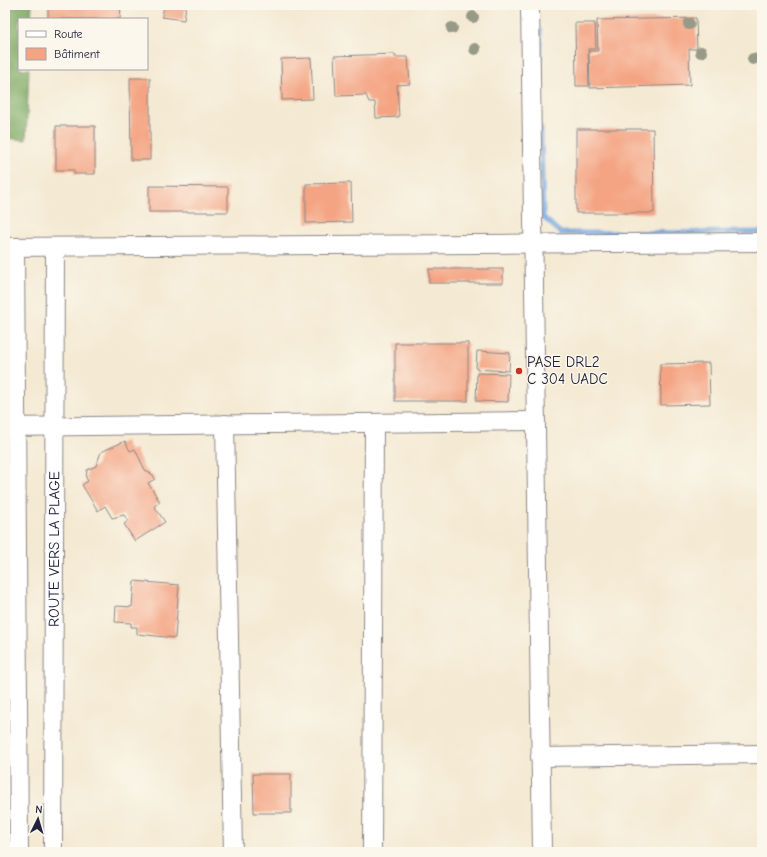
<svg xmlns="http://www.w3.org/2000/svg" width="767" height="857" viewBox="0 0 767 857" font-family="'Comic Neue',sans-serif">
	<rect width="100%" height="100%" fill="#fbf7ec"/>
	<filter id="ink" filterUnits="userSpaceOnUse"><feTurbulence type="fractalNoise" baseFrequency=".025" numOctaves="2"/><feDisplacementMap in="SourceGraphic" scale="8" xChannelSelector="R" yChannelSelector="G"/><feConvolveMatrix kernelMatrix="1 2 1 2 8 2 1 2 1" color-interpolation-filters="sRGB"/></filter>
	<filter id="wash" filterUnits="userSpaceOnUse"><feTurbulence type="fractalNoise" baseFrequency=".012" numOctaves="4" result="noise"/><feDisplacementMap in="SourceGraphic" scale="16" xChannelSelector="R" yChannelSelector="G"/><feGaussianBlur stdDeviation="0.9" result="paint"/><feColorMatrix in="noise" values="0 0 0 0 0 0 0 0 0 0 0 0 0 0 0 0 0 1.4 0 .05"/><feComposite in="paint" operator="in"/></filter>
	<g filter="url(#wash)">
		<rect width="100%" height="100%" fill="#f4e9d2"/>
		<polygon fill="#7ca860" stroke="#4f654e" points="5,5 32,5 31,19 19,19 19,69 29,69 26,140 5,138"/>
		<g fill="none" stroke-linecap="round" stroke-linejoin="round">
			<g stroke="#74a4de" stroke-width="5">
				<polyline points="540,71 540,30"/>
				<polyline points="541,128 543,217 561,233 762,232"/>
			</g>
		</g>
		<g id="blocks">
			<g fill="#f4a483">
				<polygon points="48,5 121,5 120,19 48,19"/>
				<polygon points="164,5 186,5 184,20 162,17"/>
				<polygon points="696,18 697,49 689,49 690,85 590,88 589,51 598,51 597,20"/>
				<polygon points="575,23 595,23 596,49 588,49 589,86 576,86"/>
				<polygon points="395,54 395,57 408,57 410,84 397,85 399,117 376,118 375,102 369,102 366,95 336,96 334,56"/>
				<polygon points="311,58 313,99 282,100 281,59"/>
				<polygon points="130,78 150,78 150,160 131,160"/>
				<polygon points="56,126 95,126 95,174 74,174 74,170 56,170"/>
				<polygon points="576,129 653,129 654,213 576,213"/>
				<polygon points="351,183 352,222 306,223 306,184"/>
				<polygon points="149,186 228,187 228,212 149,212"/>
				<rect x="429" y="269" width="74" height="14"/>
				<rect x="395" y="343" width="73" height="58"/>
				<polygon points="477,351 510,353 509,371 476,369"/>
				<polygon points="709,363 710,404 661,405 660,364"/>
				<polygon points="477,373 509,374 508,402 476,401"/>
				<polygon points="125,441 130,451 135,449 145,470 153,475 155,479 148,483 160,502 154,506 165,522 135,541 124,524 128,521 124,515 112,518 105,506 98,511 82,485 88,481 86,478 87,470 96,466 101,452"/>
				<polygon points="134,581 179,585 175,638 137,634 137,627 131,627 131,623 115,622 116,606 132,607"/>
				<polygon points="253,774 291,774 291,813 254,813"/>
			</g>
		</g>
	</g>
	<g filter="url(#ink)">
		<use href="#blocks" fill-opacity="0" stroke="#8b8686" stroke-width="1"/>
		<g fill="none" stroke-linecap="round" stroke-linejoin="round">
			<g stroke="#8b8686" stroke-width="20">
				<g id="minor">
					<polyline points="530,5 542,852"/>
					<polyline points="5,247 762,242"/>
					<polyline points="15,247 19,852"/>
					<polyline points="225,424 233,852"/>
					<polyline points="6,427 536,421"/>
					<polyline points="540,757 762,754"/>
					<path id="s1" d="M53,852L55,247"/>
					<polyline points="372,852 374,423"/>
				</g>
			</g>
			<use href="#minor" stroke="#fff" stroke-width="18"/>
		</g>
		<g fill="#989a88">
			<circle cx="473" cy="17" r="6"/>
			<circle cx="689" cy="24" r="6"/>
			<circle cx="452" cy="28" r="6"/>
			<circle cx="475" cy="49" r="6"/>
			<circle cx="701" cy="52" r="6"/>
			<circle cx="753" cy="59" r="6"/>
		</g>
	</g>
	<circle fill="#c8321e" stroke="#fbf7ec" stroke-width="1.5" cx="519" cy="371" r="4"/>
	<g text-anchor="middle" stroke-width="3" stroke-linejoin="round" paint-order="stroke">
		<g font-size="15" fill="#22223b" stroke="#fbf7ec" text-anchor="start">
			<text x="527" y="367">PASE DRL2<tspan x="527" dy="17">C 304 UADC</tspan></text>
		</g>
		<g font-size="15" fill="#22223b" stroke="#fbf7ec">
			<text dy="5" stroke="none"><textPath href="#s1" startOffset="303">ROUTE VERS LA PLAGE</textPath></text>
		</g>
	</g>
	<rect width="767" height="857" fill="none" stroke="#fbf7ec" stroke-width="20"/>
	<rect x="18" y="18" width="130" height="52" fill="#fbf7ec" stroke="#a4a2a5"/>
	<rect x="26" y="31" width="20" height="6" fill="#ffffff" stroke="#a4a2a5"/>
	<text x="54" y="38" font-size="12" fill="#22223b">Route</text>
	<rect x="26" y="48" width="20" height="12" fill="#f4a483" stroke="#a4a2a5"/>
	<text x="54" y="58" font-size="12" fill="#22223b">Bâtiment</text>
	<g transform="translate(38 819) rotate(5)" stroke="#fbf7ec" stroke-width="3" paint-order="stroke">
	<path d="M0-3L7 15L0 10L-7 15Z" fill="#22223b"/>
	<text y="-6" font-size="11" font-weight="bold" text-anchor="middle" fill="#22223b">N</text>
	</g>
</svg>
